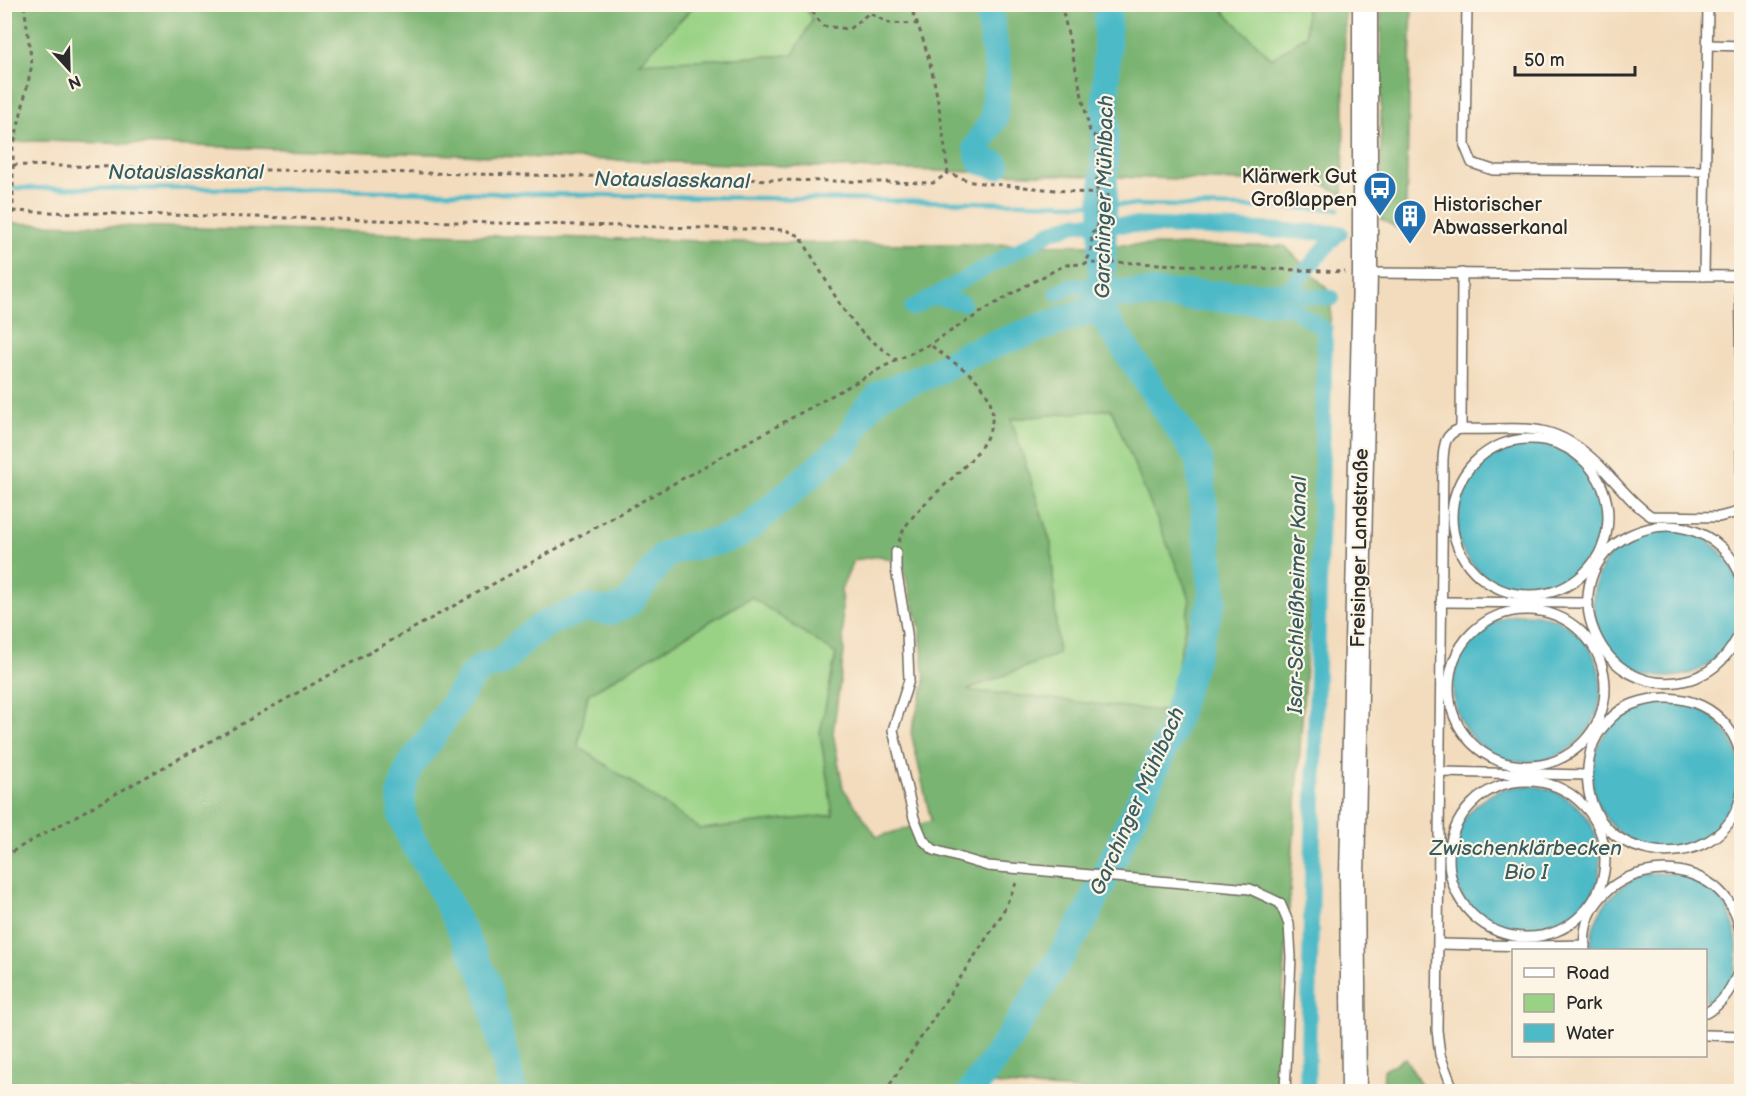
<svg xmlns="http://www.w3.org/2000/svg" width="1746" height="1096" viewBox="0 0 1746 1096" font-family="'Balsamiq Sans',sans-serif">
	<rect width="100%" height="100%" fill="#fcf5e5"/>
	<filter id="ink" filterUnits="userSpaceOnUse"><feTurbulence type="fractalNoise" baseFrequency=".0167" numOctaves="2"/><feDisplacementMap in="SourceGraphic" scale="12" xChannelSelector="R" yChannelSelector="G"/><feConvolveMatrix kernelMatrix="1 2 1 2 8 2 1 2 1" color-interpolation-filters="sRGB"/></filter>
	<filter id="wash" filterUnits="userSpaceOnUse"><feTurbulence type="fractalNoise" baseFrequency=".008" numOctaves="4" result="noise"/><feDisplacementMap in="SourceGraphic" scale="24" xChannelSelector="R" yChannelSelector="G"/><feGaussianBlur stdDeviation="1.35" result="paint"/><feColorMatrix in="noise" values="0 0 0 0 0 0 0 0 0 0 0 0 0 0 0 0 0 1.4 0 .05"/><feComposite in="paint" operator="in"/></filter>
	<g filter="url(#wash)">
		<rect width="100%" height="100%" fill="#f3dcbd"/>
		<g fill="#99d285" stroke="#627e58" stroke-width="1.5">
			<polygon points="695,5 804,5 812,20 793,55 638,63"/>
			<polygon points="1217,5 1306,5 1306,35 1272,59"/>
			<polygon points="1111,409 1191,599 1169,712 966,690 1058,654 1051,544 1011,419"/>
			<polygon points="751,597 836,654 820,733 833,815 700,829 578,746 588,694"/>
		</g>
		<g fill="#7ab472" stroke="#52704e" stroke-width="1.5" fill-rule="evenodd">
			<polygon points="804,5 1217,5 1272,59 1306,35 1306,5 1345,5 1343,195 1324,184 44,141 5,142 5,5 695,5 639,63 793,55 812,20"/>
			<polygon points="1381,5 1412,5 1405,233 1381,219"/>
			<path d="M4,223L779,243L1285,246L1332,294L1276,1091L1105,1092L990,1084L986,1092L5,1091ZM1111,409L1190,599L1169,712L967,690L1058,654L1051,544L1011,419ZM880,556L902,564L920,629L925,683L911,732L931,821L877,837L843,788L833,733L844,653L841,590L854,560ZM751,597L836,654L820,733L833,815L700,829L578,746L588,694Z"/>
			<polygon points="1405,1058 1425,1091 1383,1091 1384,1070"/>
		</g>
		<g fill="#4dbac7" stroke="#3c7279" stroke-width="1.5">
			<circle cx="1529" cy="517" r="74"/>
			<circle cx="1667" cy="603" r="74"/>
			<circle cx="1527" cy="688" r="74"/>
			<circle cx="1666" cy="775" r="74"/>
			<circle cx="1526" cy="860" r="74"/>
			<path d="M1673,873C1680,875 1688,875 1695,878C1736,896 1746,950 1729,988C1723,996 1713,1003 1706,1010V950H1591C1589,916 1615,882 1649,874C1657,873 1665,873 1673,873Z"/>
		</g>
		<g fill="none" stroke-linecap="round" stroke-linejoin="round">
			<g stroke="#4dbac7" stroke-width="4.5">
				<polyline points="4,188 274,189 1339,209"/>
				<polyline points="1092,224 1096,233 1102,238"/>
				<polyline points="1085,286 1092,277 1102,274"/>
			</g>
			<g stroke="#4dbac7" stroke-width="16">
				<polyline points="1289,290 1338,233"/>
				<polyline points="1057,293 1069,287 1085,286 1289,290 1307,296 1332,298"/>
				<polyline points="934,297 963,303"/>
				<polyline points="1101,299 1290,307 1325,330 1307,1092"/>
				<polyline points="912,308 1053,231 1079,223 1340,233"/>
			</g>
			<g stroke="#4dbac7" stroke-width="28">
				<polyline points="988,4 998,71 994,118 977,147 981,161 996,165"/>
				<polyline points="513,1092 486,980 437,881 412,840 402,816 401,792 410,766 434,734 471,677 484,666 501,663 526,637 549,622 586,608 611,611 629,603 665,555 681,548 720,541 739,534 752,525 847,443 864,412 881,394 934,373 965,355 1101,306"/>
				<polyline points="971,1092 1010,1037 1087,915 1170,736 1213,597 1199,459 1104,317 1101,306 1108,4"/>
			</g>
		</g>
	</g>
	<g filter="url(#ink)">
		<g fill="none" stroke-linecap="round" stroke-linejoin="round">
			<g stroke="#71695e" stroke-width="12">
				<g id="lane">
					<polyline points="1467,4 1465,146 1472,163 1493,170 1705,171"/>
					<polyline points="1708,45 1742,46"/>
					<polyline points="1366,273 1742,276"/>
					<polyline points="1704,276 1708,4"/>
					<polyline points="1740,276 1742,386"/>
					<polyline points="1740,386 1742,507"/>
					<polyline points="1461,429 1462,273"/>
					<circle cx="1530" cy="517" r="78"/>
					<polyline points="896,552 896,569 907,633 909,680 893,730 914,818 923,840 934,850 988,866 1250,889 1280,903 1289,924 1291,957 1285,1092"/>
					<path d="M1742,580C1734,554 1713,536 1688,529C1668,523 1649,526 1630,535C1546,576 1599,706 1691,679C1717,671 1731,652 1742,629"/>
					<polyline points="1441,602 1588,603"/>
					<circle cx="1527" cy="688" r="78"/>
					<path d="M1742,760C1731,707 1681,687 1633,704C1615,710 1596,731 1591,750C1562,868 1728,886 1742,790"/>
					<polyline points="1440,772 1587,775"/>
					<circle cx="1527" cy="859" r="78"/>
					<polyline points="1439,944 1534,946 1543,950"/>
					<polyline points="1536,946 1585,945"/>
					<path d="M1585,950C1576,867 1700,839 1735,913C1738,919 1739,928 1742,935"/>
					<path d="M1706,1013C1725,1003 1733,984 1742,965"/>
					<polyline points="1706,1035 1742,1036"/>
					<path d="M1454,1092L1440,1055L1437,1030L1443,459C1444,444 1445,434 1460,429C1528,431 1553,417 1605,471C1619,486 1634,505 1651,516L1719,517L1742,511"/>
				</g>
			</g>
			<g stroke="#71695e" stroke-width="27">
				<polyline id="secondary" points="1354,1092 1352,876 1365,273 1365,4"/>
			</g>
			<g stroke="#71695e" stroke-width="3" stroke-dasharray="4.5 4.5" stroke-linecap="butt">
				<polyline points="807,4 823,26 849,29 869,13 889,23 918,24"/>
				<path d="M909,4C934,58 941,115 948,173L972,182L1097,194"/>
				<polyline points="1064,4 1063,12 1090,132 1097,138 1097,230 1092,233 1091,252 1086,262"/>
				<polyline points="4,148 13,148"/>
				<polyline points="13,165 933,183 948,173"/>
				<polyline points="1108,194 1106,250 1113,262"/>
				<polyline points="4,211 786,230 800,236 842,308 863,334 897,360"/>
				<polyline points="4,249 13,212 13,148 32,65 24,4"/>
				<path d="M899,542C909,494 1026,449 983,388C971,370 946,360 930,344"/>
				<polyline points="4,856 885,366 930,344 1014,292 1065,265 1113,262 1345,272"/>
				<polyline points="885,1092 1001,916 1018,879"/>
			</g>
			<use href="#lane" stroke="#fff" stroke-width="9"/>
			<use href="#secondary" stroke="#fff" stroke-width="24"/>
		</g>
	</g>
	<defs>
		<g id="bus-pin" transform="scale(1.725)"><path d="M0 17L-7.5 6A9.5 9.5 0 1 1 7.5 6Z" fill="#1f6fb2" stroke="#fcf5e5"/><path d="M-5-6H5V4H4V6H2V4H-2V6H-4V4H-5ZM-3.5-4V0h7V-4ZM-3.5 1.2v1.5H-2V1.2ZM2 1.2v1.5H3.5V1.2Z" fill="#fff"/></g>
		<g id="building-pin" transform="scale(1.725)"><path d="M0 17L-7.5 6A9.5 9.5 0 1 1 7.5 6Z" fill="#1f6fb2" stroke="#fcf5e5"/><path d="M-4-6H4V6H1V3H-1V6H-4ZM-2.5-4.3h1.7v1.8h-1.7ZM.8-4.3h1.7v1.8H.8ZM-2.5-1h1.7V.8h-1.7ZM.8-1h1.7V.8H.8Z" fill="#fff"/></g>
	</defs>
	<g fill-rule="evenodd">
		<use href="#bus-pin" x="1380" y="188"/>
		<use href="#building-pin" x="1410" y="216"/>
	</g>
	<g text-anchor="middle" stroke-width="4.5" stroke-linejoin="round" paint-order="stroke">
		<g font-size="20" fill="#2b2b2b" stroke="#fcf5e5" text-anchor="end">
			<text x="1357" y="183">Klärwerk Gut<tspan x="1357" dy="23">Großlappen</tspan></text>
			<text x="1433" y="211" text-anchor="start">Historischer<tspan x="1433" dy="23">Abwasserkanal</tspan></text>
		</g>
		<g font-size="20" fill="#2b2b2b" stroke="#fcf5e5">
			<text transform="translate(1359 548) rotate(-89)" y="7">Freisinger Landstraße</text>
		</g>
		<g font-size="21" font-style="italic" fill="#375d62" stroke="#fcf5e5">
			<text x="186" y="179">Notauslasskanal</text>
			<text transform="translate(672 180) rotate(1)" y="7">Notauslasskanal</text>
			<text transform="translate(1104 197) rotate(-89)" y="7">Garchinger Mühlbach</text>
			<text transform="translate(1297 595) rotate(-89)" y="7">Isar-Schleißheimer Kanal</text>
			<text transform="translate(1137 801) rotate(-66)" y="7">Garchinger Mühlbach</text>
			<text x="1526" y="855">Zwischenklärbecken<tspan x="1526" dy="24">Bio I</tspan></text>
		</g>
	</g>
	<rect width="1746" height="1096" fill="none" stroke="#fcf5e5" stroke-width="24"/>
	<rect x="1512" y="949" width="195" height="108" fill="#fcf5e5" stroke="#a8a49b" stroke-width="1.5"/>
	<rect x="1524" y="968" width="30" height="9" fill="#ffffff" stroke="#a8a49b" stroke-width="1.5"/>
	<text x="1566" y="979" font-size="18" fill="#2b2b2b">Road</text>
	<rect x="1524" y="994" width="30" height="18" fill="#99d285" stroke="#a8a49b" stroke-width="1.5"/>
	<text x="1566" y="1009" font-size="18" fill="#2b2b2b">Park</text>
	<rect x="1524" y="1024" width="30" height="18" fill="#4dbac7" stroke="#a8a49b" stroke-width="1.5"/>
	<text x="1566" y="1039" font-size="18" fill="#2b2b2b">Water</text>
	<g transform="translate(69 69) rotate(158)" stroke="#fcf5e5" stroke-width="4.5" paint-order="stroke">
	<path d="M0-4.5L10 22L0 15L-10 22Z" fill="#2b2b2b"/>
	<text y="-9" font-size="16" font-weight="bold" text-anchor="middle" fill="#2b2b2b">N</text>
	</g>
	<path d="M1515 66v9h120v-9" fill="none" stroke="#2b2b2b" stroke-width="3"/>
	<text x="1524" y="66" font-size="18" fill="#2b2b2b" stroke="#fcf5e5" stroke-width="4.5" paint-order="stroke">50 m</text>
</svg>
